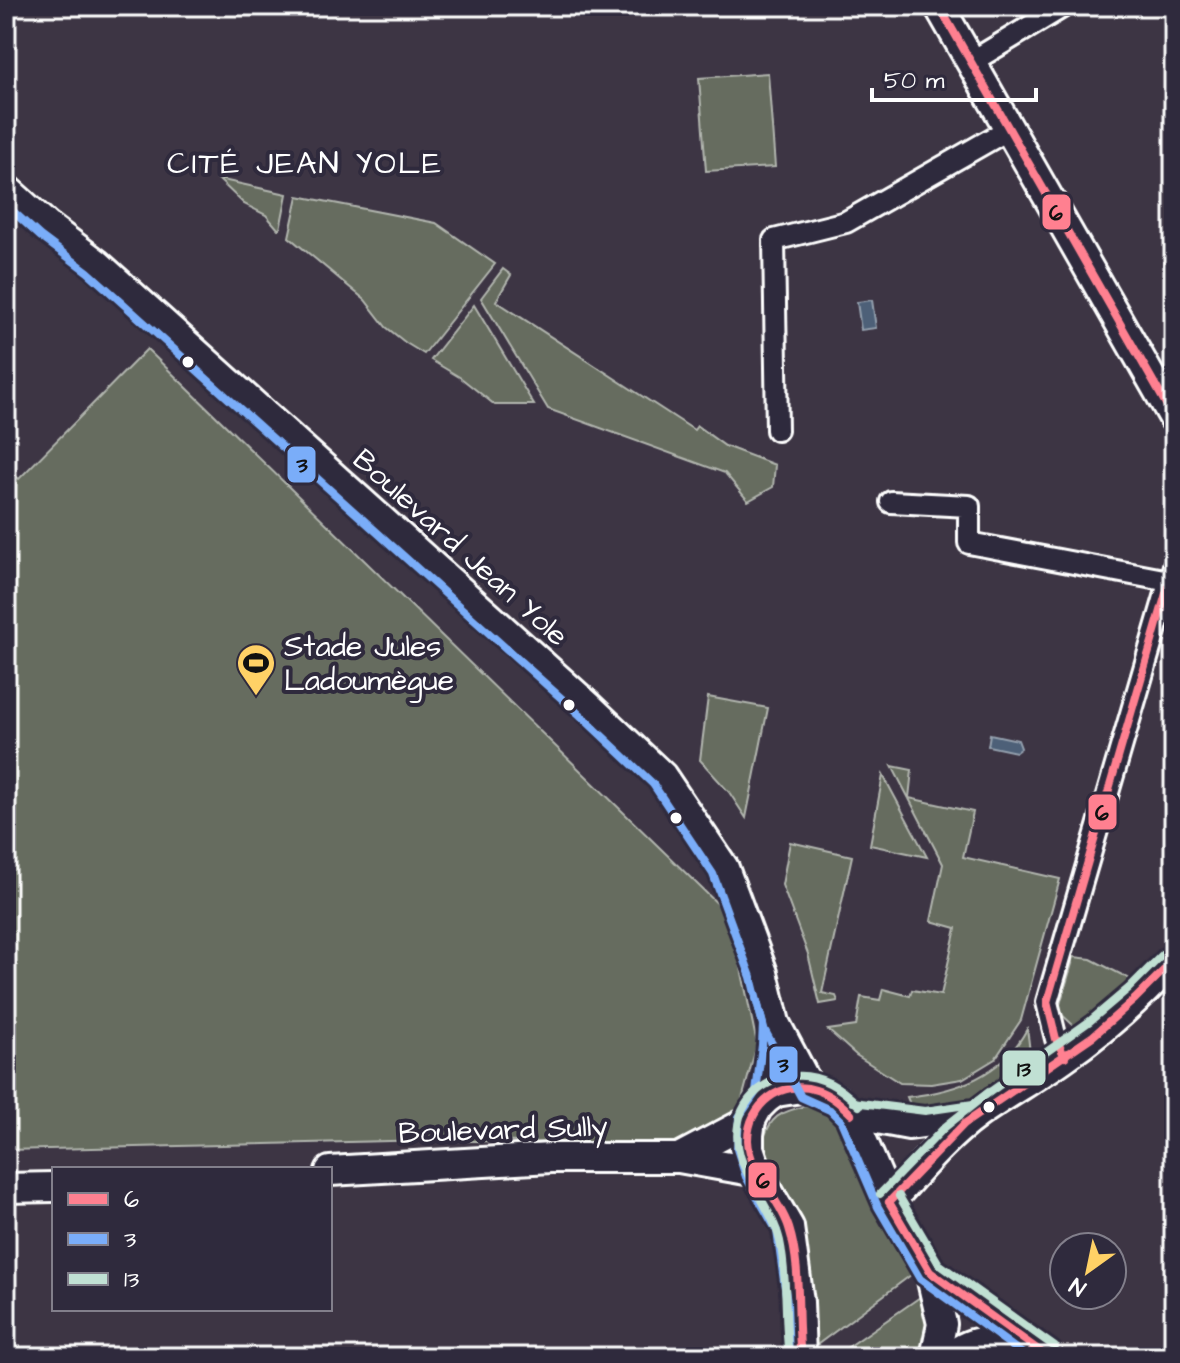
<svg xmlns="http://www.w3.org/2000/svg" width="1180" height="1363" viewBox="0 0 1180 1363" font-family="'Architects Daughter',sans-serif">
	<rect width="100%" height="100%" fill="#3d3544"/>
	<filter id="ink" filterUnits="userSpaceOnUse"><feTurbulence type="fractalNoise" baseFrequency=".0125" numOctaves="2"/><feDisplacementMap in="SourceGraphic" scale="16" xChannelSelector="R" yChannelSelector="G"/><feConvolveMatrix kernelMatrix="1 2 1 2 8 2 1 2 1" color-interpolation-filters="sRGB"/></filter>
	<g filter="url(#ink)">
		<g fill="#666c5f" stroke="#b2b6af" stroke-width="2">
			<polygon points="768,73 775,167 706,171 699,78"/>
			<polygon points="218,179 287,194 280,229 278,229 266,215 244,204"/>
			<polygon points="298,196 436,223 495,264 424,354 406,343 386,327 365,300 289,237"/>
			<polygon points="503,269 511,275 496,301 694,430 697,426 725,446 775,465 773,487 748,501 725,473 548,409 481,298"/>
			<polygon points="474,305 534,405 495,405 461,378 431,360"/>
			<polygon points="147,349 730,916 757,1044 729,1147 431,1140 6,1150 6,468 19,479"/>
			<polygon points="708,697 768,708 746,818 729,792 700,760"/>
			<polygon points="892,766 912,770 909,798 973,812 963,857 1060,879 1021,1020 995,1059 962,1079 931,1084 900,1083 856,1055 828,1030 856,1026 861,997 880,1000 883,989 910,996 912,990 941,995 956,928 931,921 943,864"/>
			<polygon points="883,775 927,857 870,845"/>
			<polygon points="790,842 852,856 822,993 836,996 838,1001 820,1004 808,954 782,885"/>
			<polygon points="1074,957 1091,959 1132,980 1134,985 1083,1026 1074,1026 1058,1011"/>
			<path d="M1027,1029C1028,1037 1031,1051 1029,1060C1022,1088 939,1110 914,1114L907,1097C957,1091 1002,1076 1027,1029Z"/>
			<path d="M806,1106L830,1111L844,1133L874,1211L915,1272L806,1353L762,1143C771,1115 779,1113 806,1106Z"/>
			<path d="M923,1295C931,1316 934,1337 921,1357H834Z"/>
		</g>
		<g fill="#4d6178" stroke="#94a0ae" stroke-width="2">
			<polygon points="872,300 876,328 861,330 857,302"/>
			<polygon points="990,734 1018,740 1021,748 1016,752 988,746"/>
		</g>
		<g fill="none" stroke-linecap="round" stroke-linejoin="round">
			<g stroke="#fff" stroke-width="26">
				<g id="street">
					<polyline points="971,62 1064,6"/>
					<polyline points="777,430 774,240 846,222 1009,129"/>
					<polyline points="891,502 969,506 969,543 1169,581"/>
					<polyline points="1065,1057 1056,1039 1047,1002 1174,566"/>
				</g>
			</g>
			<g stroke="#fff" stroke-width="34">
				<g id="secondary">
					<polyline points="939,6 1174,418"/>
					<polyline points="6,189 47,226 96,263 588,706 662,776 724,868 763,973 775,1023 810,1089"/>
					<polyline points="767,1098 775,1024"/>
					<polyline points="851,1114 909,1125 974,1116"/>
					<polyline points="679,1158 751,1120"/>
					<polyline points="330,1171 551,1158 679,1158 757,1172"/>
					<polyline points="6,1188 54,1187"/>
					<path d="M889,1202C916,1173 943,1139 976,1115C1004,1095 1035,1078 1063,1058C1104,1030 1141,996 1174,960"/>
					<polyline points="930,1272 1048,1357"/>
					<polyline points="801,1357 799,1302 789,1227 757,1172 749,1148 749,1135 751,1120 758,1107 767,1098 776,1092 801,1088 823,1092 837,1100 851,1114 889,1202 930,1272 942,1324 935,1357"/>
					<path d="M950,1357C977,1335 994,1340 1022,1357"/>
				</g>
			</g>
			<use href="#street" stroke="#2f2a3d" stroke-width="20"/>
			<use href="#secondary" stroke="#2f2a3d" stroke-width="28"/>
			<g stroke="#2f2a3d" stroke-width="14">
				<g id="bus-1">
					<polyline points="939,6 1174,418"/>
					<polyline points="1065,1057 1056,1039 1047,1002 1174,566"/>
					<polyline points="889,1202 964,1124 1093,1036 1135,999 1174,960"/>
					<polyline points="889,1202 930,1272 1048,1357"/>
					<path d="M801,1357C796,1315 802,1269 789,1228C780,1198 749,1173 748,1140C748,1104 782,1079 816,1090C830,1094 841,1104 851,1114"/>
				</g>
			</g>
			<g stroke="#2f2a3d" stroke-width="14">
				<g id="bus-2">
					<polyline points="6,205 40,236 88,272 580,715 653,784 713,874 751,977 764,1029 801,1097 830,1110 841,1121 878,1207 920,1279 1027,1357"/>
					<polyline points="756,998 763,1024 762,1045 756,1092 739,1117 737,1149 746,1177 777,1231 787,1303 789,1357"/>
				</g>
			</g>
			<g stroke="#2f2a3d" stroke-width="14">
				<g id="bus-3">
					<polyline points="853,1102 925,1111 973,1104 1090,1021 1129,988 1165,952"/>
					<polyline points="880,1194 945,1127 989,1092"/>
					<polyline points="899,1196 939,1264 1055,1347"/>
					<path d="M789,1357C784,1319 788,1279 780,1241C769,1195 722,1162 742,1111C750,1094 765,1082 783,1078C813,1070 839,1085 859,1106"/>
				</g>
			</g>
			<use href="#bus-1" stroke="#ff8090" stroke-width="8"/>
			<use href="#bus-2" stroke="#7aadf9" stroke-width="8"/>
			<use href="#bus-3" stroke="#c0e0d3" stroke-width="8"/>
		</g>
	</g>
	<defs>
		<g id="stadium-pin" transform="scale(2)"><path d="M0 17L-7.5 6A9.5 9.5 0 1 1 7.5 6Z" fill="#ffd166" stroke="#2f2a3d"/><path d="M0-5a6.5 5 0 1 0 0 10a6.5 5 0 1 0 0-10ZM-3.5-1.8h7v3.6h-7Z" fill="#111"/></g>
	</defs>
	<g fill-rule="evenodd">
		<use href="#stadium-pin" x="256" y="663"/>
	</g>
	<g fill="#fff" stroke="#2f2a3d" stroke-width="3">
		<circle cx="188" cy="362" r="7"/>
		<circle cx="569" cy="705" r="7"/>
		<circle cx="676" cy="818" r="7"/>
		<circle cx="989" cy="1107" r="7"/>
	</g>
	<g text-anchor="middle" stroke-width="8" stroke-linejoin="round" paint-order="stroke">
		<g font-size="30" fill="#fff" stroke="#2f2a3d">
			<text transform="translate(461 547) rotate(42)" y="10">Boulevard Jean Yole</text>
			<text transform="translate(503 1129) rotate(-2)" y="10">Boulevard Sully</text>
		</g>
		<g font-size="30" fill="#fff" stroke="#2f2a3d" text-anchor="start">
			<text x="284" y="656">Stade Jules<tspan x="284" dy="34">Ladoumègue</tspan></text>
		</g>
		<g font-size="32" letter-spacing="2" fill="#fff" stroke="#2f2a3d">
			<text x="305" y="173">CITÉ JEAN YOLE</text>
		</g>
	</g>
	<g stroke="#2f2a3d" stroke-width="3">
		<rect x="1041" y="193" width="31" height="38" rx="8" fill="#ff8090"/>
		<rect x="286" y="445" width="31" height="39" rx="8" fill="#7aadf9"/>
		<rect x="1087" y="793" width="31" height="38" rx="8" fill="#ff8090"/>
		<rect x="768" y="1045" width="31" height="39" rx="8" fill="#7aadf9"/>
		<rect x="1001" y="1049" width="46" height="38" rx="8" fill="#c0e0d3"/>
		<rect x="747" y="1161" width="31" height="38" rx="8" fill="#ff8090"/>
	</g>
	<g font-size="22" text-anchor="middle" font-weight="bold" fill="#111">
		<text x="1056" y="220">6</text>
		<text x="302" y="472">3</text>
		<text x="1102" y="820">6</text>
		<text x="783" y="1072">3</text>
		<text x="1024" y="1076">13</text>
		<text x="763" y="1188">6</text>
	</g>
	<rect width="1180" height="1363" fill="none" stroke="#2f2a3d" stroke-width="32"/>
	<rect x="16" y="16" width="1148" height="1331" fill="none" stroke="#fff" stroke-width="3" filter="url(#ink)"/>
	<rect x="52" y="1167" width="280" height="144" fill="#2f2a3d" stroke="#827f8b" stroke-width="2"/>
	<rect x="68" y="1193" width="40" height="12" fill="#ff8090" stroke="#827f8b" stroke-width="2"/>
	<text x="124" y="1207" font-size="24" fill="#ffffff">6</text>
	<rect x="68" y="1233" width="40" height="12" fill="#7aadf9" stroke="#827f8b" stroke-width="2"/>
	<text x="124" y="1247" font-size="24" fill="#ffffff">3</text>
	<rect x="68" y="1273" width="40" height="12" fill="#c0e0d3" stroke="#827f8b" stroke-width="2"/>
	<text x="124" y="1287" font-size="24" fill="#ffffff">13</text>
	<g transform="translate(1088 1271) rotate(213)"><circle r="38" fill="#2f2a3d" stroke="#827f8b" stroke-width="2"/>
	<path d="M0-6L14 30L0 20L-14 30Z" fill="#ffd166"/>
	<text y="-12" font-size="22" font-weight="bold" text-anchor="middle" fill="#ffffff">N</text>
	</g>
	<path d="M872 88v12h164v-12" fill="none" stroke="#ffffff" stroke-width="4"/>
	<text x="884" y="88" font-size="24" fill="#ffffff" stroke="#2f2a3d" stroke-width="6" paint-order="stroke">50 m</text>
</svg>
